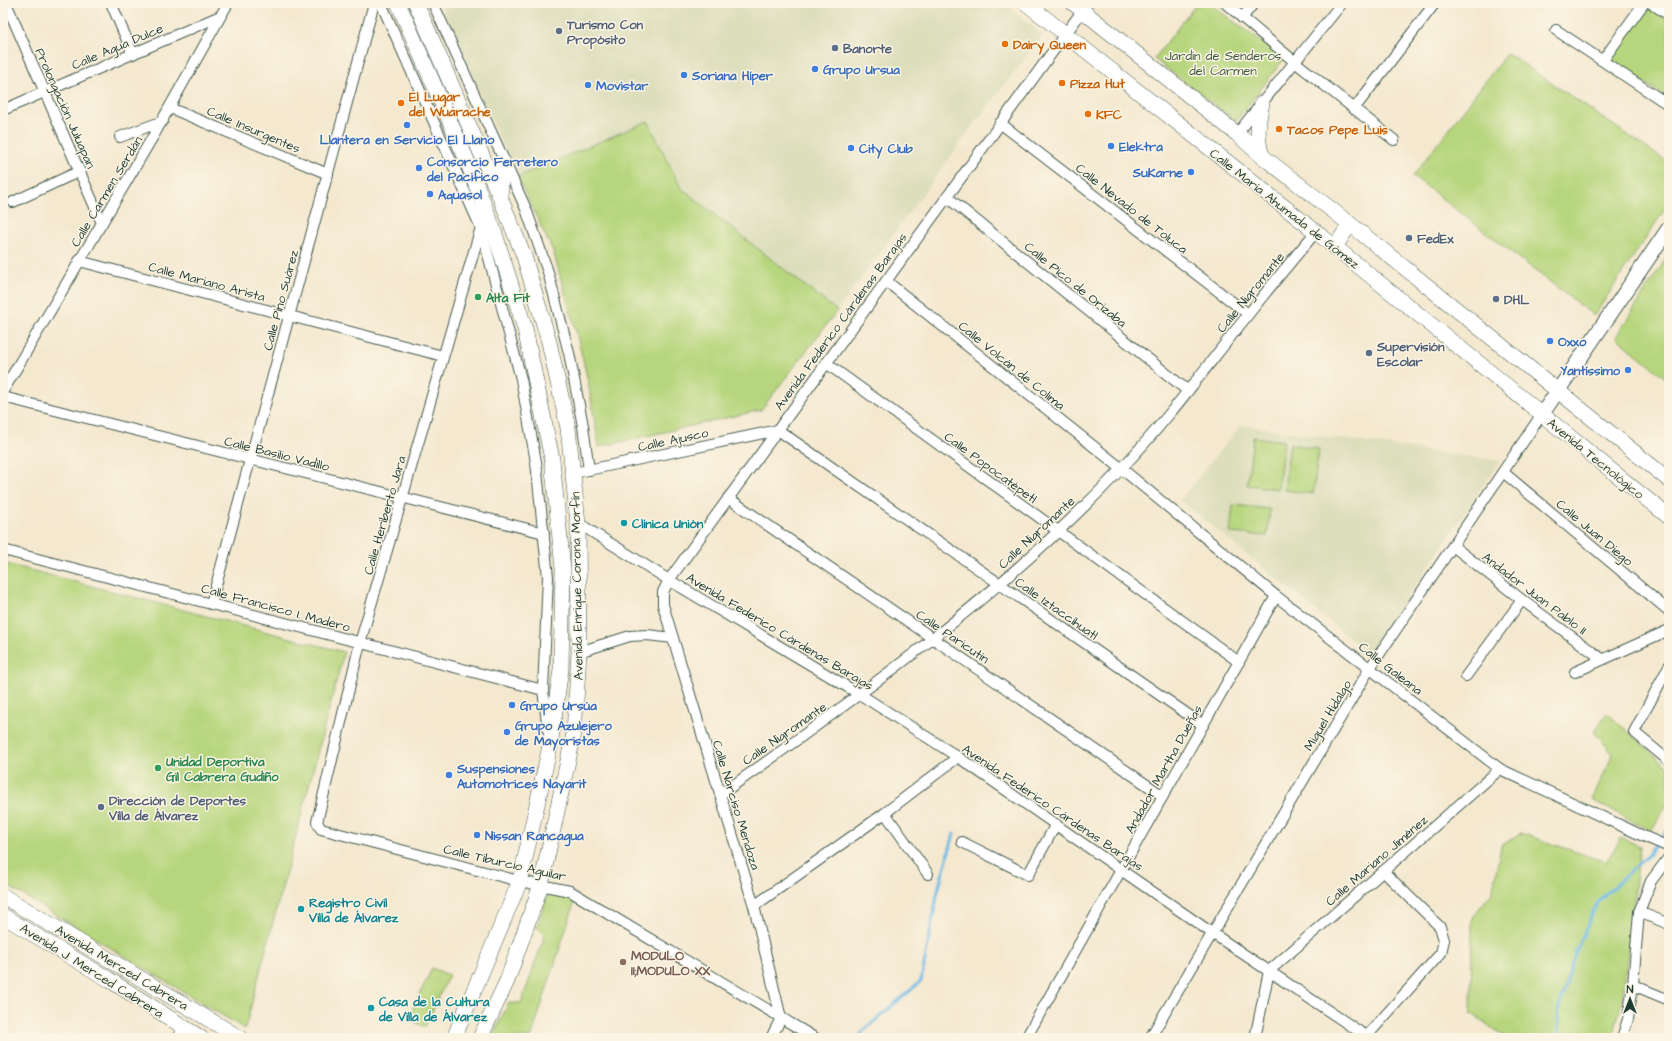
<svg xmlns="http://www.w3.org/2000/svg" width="1672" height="1041" viewBox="0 0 1672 1041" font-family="'Architects Daughter',sans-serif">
	<rect width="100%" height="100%" fill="#fcf5e5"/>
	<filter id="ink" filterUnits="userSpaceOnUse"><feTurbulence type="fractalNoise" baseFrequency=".025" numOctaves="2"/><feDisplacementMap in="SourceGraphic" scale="8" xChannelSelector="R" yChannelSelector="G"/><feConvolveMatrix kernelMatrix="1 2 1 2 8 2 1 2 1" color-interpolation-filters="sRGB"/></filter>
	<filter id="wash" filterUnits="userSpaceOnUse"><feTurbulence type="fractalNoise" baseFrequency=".012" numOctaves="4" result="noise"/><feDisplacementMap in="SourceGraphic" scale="16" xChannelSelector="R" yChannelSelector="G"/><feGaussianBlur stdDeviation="0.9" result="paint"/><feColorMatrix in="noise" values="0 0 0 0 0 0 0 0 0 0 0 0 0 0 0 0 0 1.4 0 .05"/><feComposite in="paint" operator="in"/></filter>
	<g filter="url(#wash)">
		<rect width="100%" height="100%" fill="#f4e8cf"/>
		<g fill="#dddebc">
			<polygon points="440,3 1003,3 1043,35 975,123 837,311 681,188 648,121 517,177"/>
			<polygon points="1241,425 1500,461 1369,654 1180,500"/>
		</g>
		<g fill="#b6d57c" stroke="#6a8958">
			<polygon points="1197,3 1209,3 1284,59 1236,121 1154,59"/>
			<polygon points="1648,6 1669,21 1669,92 1665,97 1611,60"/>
			<polygon points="1507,53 1669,163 1669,203 1594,316 1413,176"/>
			<polygon points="648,121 681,188 837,311 761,410 599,447 588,381 576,331 553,251 517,177"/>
			<polygon points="1669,254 1669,381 1616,337"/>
			<polygon points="1253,437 1284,441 1278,489 1247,485"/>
			<polygon points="1290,444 1319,449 1313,494 1284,490"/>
			<polygon points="1233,505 1270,509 1267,536 1230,533"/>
			<polygon points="3,563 344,652 245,1029 3,883"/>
			<polygon points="1607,713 1669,768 1669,801 1651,831 1592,800 1613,754 1594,732"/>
			<polygon points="1520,833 1606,862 1621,838 1640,846 1622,1001 1612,1038 1504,1038 1503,1036 1471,1013 1472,917 1492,893 1501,846"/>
			<polygon points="559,893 575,901 531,1038 491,1038 509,1003 521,1003 545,935 537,927 547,895"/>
			<polygon points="432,968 449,975 425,1027 408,1019"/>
		</g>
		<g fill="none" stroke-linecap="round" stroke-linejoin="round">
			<g stroke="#6cb9e6" stroke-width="3">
				<polyline points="859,1038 862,1032 921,981 938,890 954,834"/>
				<polyline points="1559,1038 1558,1011 1575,954 1598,901 1648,855 1669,828"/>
			</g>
		</g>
	</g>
	<g filter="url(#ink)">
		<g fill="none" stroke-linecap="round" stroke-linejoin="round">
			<g stroke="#3f574b" stroke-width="12">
				<g id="minor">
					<polyline points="6,3 102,223"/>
					<polyline points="111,3 133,54"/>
					<polyline points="381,3 481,228 521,379 536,462 548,577 543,690 548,730"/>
					<polyline points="433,3 526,209 548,272 569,353 583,426 589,470"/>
					<polyline points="1225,3 1295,62 1394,140"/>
					<polyline points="1651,3 1669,15"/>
					<polyline points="1242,18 1254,3"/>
					<polyline points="1556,30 1669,105"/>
					<polyline points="1603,60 1644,3"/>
					<polyline points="170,108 328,174"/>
					<polyline points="1354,109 1435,3"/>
					<polyline points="3,110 220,16"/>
					<polyline points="1000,123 1248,314"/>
					<polyline points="1237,134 1342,3"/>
					<polyline points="120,137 163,121"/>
					<polyline points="947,197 1188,391"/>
					<polyline points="13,202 80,171"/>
					<polyline points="486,210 360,643 317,822 321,829 515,880 570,891 815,1038"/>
					<polyline points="79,261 443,356"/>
					<polyline points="886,281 1122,469 1276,596 1500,769 1641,835 1669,847"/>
					<polyline points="826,363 1239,662"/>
					<polyline points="3,391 155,133 228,3"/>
					<polyline points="3,397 544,533"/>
					<polyline points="1503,472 1669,611"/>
					<polyline points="574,473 778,430 1203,725"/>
					<polyline points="728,498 1163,796"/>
					<polyline points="578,523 669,580 861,695 958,757 1212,933 1369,1038"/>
					<polyline points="1453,546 1522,600 1602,659"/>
					<polyline points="3,550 543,690"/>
					<polyline points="211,604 374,3"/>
					<polyline points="579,652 630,636 647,635 673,638"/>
					<polyline points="1669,666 1634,732 1669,761"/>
					<polyline points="1575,672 1669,630"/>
					<polyline points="1466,676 1522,600"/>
					<path d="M721,794C861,695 1002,595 1121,469C1166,422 1206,367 1247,316C1269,288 1292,260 1315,233"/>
					<polyline points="885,813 928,874"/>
					<polyline points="962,842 1028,875 1056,824"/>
					<polyline points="754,906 885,813 958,757"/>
					<polyline points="1639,912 1669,924"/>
					<polyline points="1269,971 1500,769"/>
					<polyline points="1633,985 1669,1000"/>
					<polyline points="1366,1037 1441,953 1444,940 1440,927 1383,871"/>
					<polyline points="178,1038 184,1027"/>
					<polyline points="771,1038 781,1018 754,906 663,605 663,592 669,580 1088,3"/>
					<polyline points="1026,1038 1276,596"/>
					<polyline points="1150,1038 1370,668 1542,414"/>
					<polyline points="1255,1038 1269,971"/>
					<polyline points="1622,1038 1628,1019 1633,985 1639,912 1651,881 1669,857"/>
				</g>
			</g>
			<g stroke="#3f574b" stroke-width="16">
				<polyline id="secondary" points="1542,414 1669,228"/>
			</g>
			<g stroke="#3f574b" stroke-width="16">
				<g id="primary">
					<polyline points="398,3 466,158 494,231 525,329 552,459 563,569 561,669 550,746 520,881 454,1038"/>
					<polyline points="416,3 500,197 524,256 549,342 568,428 578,523 579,652 574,733 541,885 507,981 480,1038"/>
					<polyline points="1026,3 1335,247 1669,517"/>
					<polyline points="1073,3 1237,134 1262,156 1350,224 1669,480"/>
					<path d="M1262,156C1256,137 1258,122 1262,103"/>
					<polyline points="500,196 503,162"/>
					<polyline points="1335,247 1350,224"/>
					<polyline points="3,896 240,1038"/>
					<polyline points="3,916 108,979 201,1038"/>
				</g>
			</g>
			<use href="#minor" stroke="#fff" stroke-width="10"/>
			<use href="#secondary" stroke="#fff" stroke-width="14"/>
			<use href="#primary" stroke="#fff" stroke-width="15"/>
		</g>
	</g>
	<g fill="#5c6f8a" stroke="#fcf5e5" stroke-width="1.5">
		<circle cx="559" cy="31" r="4"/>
		<circle cx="835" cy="48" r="4"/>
		<circle cx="1409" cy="238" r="4"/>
		<circle cx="1496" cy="299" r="4"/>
		<circle cx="1369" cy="353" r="4"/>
		<circle cx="101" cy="807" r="4"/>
	</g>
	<g fill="#e8710a" stroke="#fcf5e5" stroke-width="1.5">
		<circle cx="1005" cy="44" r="4"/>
		<circle cx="1062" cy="83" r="4"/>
		<circle cx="401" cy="103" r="4"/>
		<circle cx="1088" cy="114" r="4"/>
		<circle cx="1279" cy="129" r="4"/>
	</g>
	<g fill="#3f7fe0" stroke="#fcf5e5" stroke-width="1.5">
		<circle cx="815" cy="69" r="4"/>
		<circle cx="684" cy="75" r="4"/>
		<circle cx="588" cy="85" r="4"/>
		<circle cx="407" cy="125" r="4"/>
		<circle cx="1111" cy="146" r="4"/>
		<circle cx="851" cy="148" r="4"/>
		<circle cx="419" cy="168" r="4"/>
		<circle cx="1191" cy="172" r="4"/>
		<circle cx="430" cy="194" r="4"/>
		<circle cx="1550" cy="341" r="4"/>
		<circle cx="1628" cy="370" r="4"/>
		<circle cx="512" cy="705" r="4"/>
		<circle cx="507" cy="732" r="4"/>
		<circle cx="449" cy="775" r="4"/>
		<circle cx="477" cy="835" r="4"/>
	</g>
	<g fill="#2e9e5b" stroke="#fcf5e5" stroke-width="1.5">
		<circle cx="478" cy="297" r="4"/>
		<circle cx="158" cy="768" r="4"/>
	</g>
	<g fill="#0f9aa8" stroke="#fcf5e5" stroke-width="1.5">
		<circle cx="624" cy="523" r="4"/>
		<circle cx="301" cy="909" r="4"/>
		<circle cx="371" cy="1008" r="4"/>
	</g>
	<circle fill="#8d6e63" stroke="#fcf5e5" stroke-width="1.5" cx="623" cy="962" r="4"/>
	<g text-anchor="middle" stroke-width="3" stroke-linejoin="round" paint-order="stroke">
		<g font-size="13" font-weight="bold" fill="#4e5e75" stroke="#fcf5e5" text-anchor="start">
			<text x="567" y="29">Turismo Con<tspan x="567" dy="15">Propósito</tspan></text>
			<text x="843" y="53">Banorte</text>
			<text x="1417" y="243">FedEx</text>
			<text x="1504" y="304">DHL</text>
			<text x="1377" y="351">Supervisión<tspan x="1377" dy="15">Escolar</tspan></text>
			<text x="109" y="805">Dirección de Deportes<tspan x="109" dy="15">Villa de Álvarez</tspan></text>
		</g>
		<g font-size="13" font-weight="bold" fill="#c56008" stroke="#fcf5e5" text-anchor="start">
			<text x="1013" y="49">Dairy Queen</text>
			<text x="1070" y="88">Pizza Hut</text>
			<text x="409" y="101">El Lugar<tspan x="409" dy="15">del Wuarache</tspan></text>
			<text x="1096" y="119">KFC</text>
			<text x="1287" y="134">Tacos Pepe Luis</text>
		</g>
		<g font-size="13" fill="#1f3d34" stroke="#fcf5e5">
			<text transform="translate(117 46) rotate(-23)" y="5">Calle Agua Dulce</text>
			<text transform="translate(66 108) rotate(66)" y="5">Prolongación Juluapan</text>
			<text transform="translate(254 129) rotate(23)" y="5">Calle Insurgentes</text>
			<text transform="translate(106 191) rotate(-59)" y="5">Calle Carmen Serdán</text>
			<text transform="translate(1132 208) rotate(38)" y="5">Calle Nevado de Toluca</text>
			<text transform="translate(1285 208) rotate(38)" y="5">Calle María Ahumada de Gómez</text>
			<text transform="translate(207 281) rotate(15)" y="5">Calle Mariano Arista</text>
			<text transform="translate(1076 284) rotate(39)" y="5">Calle Pico de Orizaba</text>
			<text transform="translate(1250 292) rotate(-51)" y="5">Calle Nigromante</text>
			<text transform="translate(280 300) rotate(-75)" y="5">Calle Pino Suárez</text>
			<text transform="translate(840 321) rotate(-54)" y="5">Avenida Federico Cárdenas Barajas</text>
			<text transform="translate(1012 365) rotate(39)" y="5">Calle Volcán de Colima</text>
			<text transform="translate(673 439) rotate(-12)" y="5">Calle Ajusco</text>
			<text transform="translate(277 453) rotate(14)" y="5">Calle Basilio Vadillo</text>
			<text transform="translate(1596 458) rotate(39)" y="5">Avenida Tecnológico</text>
			<text transform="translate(991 467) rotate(36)" y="5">Calle Popocatépetl</text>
			<text transform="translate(384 515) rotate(-74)" y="5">Calle Heriberto Jara</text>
			<text transform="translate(1036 532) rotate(-43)" y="5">Calle Nigromante</text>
			<text transform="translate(1595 532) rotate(40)" y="5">Calle Juan Diego</text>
			<text transform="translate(576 586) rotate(-91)" y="5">Avenida Enrique Corona Morfín</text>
			<text transform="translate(1535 593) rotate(37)" y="5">Andador Juan Pablo II</text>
			<text transform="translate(276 607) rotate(15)" y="5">Calle Francisco I. Madero</text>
			<text transform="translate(1057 608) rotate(35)" y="5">Calle Iztaccíhuatl</text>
			<text transform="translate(780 631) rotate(31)" y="5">Avenida Federico Cárdenas Barajas</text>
			<text transform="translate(953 636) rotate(34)" y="5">Calle Paricutín</text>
			<text transform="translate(1391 668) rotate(38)" y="5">Calle Galeana</text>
			<text transform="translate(1327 715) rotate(-59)" y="5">Miguel Hidalgo</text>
			<text transform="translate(784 733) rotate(-35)" y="5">Calle Nigromante</text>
			<text transform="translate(1163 769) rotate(-61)" y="5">Andador Martha Dueñas</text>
			<text transform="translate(737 805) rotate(73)" y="5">Calle Narciso Mendoza</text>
			<text transform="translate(1053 807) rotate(34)" y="5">Avenida Federico Cárdenas Barajas</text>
			<text transform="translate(1376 860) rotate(-41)" y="5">Calle Mariano Jiménez</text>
			<text transform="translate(505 862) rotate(13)" y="5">Calle Tiburcio Aguilar</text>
			<text transform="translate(122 967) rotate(31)" y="5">Avenida Merced Cabrera</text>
			<text transform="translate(92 970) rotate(32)" y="5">Avenida J. Merced Cabrera</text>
		</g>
		<g font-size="13" fill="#3d5b42" stroke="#fcf5e5">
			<text x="1223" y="60">Jardín de Senderos<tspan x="1223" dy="15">del Carmen</tspan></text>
		</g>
		<g font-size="13" font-weight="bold" fill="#366cbe" stroke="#fcf5e5" text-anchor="start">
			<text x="823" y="74">Grupo Ursua</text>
			<text x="692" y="80">Soriana Híper</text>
			<text x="596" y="90">Movistar</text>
			<text x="407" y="144" text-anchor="middle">Llantera en Servicio El Llano</text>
			<text x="1119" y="151">Elektra</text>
			<text x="859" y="153">City Club</text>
			<text x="427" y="166">Consorcio Ferretero<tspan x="427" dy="15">del Pacifico</tspan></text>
			<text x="1183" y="177" text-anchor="end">SuKarne</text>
			<text x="438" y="199">Aquasol</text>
			<text x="1558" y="346">Oxxo</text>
			<text x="1620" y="375" text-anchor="end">Yantíssimo</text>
			<text x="520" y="710">Grupo Ursúa</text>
			<text x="515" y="730">Grupo Azulejero<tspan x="515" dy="15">de Mayoristas</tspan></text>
			<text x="457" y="773">Suspensiones<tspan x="457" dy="15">Automotrices Nayarit</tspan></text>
			<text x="485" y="840">Nissan Rancagua</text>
		</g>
		<g font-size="13" font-weight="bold" fill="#27864d" stroke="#fcf5e5" text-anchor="start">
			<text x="486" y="302">Alta Fit</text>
			<text x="166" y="766">Unidad Deportiva<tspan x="166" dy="15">Gil Cabrera Gudiño</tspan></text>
		</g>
		<g font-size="13" font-weight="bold" fill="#0d838f" stroke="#fcf5e5" text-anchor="start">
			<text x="632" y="528">Clínica Unión</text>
			<text x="309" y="907">Registro Civil<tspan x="309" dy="15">Villa de Álvarez</tspan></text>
			<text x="379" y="1006">Casa de la Cultura<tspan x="379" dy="15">de Villa de Álvarez</tspan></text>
		</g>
		<g font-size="13" font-weight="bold" fill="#785e54" stroke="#fcf5e5" text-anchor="start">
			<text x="631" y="960">MODULO<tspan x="631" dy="15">II;MODULO XX</tspan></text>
		</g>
	</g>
	<rect width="1672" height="1041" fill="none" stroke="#fcf5e5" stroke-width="16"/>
	<g transform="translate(1630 999)" stroke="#fcf5e5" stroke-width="3" paint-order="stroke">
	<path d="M0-3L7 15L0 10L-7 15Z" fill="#1f3d34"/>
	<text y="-6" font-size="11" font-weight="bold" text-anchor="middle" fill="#1f3d34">N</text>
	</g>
</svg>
